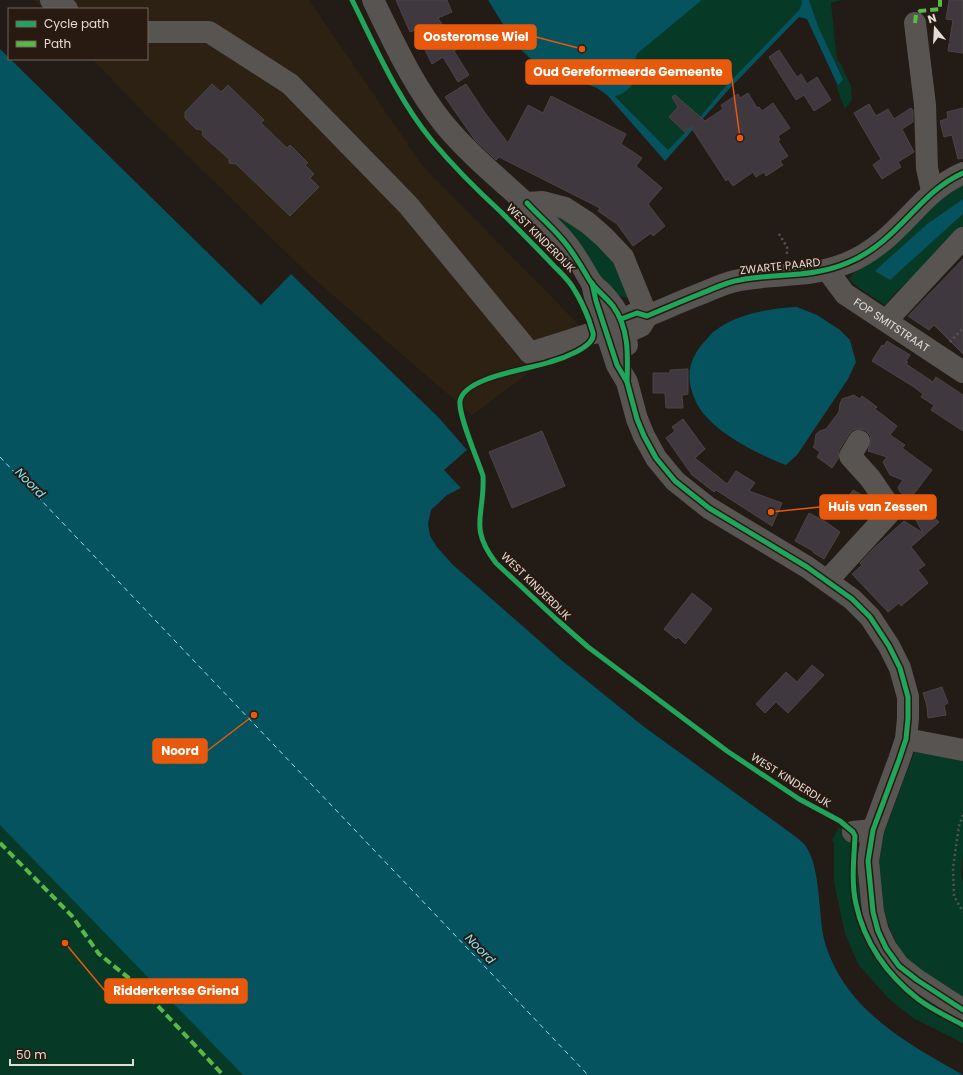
<svg xmlns="http://www.w3.org/2000/svg" width="963" height="1075" viewBox="0 0 963 1075" font-family="Poppins,sans-serif">
	<rect width="100%" height="100%" fill="#231b16"/>
	<polygon fill="#2d2114" points="34,0 309,0 422,165 585,331 472,415 304,270 145,114 92,59 147,59 147,9 43,9"/>
	<g fill="#063a26">
		<polygon points="702,0 801,0 802,2 800,9 724,88 700,117 668,150 615,95 619,95 635,65 634,60 638,53"/>
		<polygon points="809,0 842,0 831,3 837,60 842,65 843,69 851,86 852,100 845,109 836,86 838,86 843,78 818,26"/>
		<path d="M963,183V199L927,224L910,240L890,280L963,214V233L896,292L885,305L859,288L849,279C882,238 921,213 963,183Z"/>
		<polygon points="550,213 564,219 587,231 613,256 627,293 627,298 610,294"/>
		<polygon points="915,751 963,760 963,853 961,875 963,882 963,1003 911,964 899,948 890,929 880,901 878,873 882,837"/>
		<polygon points="0,810 258,1075 0,1075"/>
		<polygon points="839,827 849,833 859,850 861,899 869,923 963,1021 963,1043 913,1018 888,998 858,964 845,933 834,882 834,844 832,840"/>
	</g>
	<g fill="#04535f">
		<path d="M488,0H702L638,53C631,64 638,69 635,79C632,87 623,95 615,96L668,150L700,117L724,88L800,9L802,2L801,0H809L818,26L843,79L838,86L807,19L799,17L731,87L665,161L607,95L597,88L536,64L515,44Z"/>
		<path d="M0,49L261,305L291,274L439,418L467,450L444,470L461,488L447,495L431,510L428,524L430,536L437,547L453,565L560,659L643,726L796,837C799,839 802,842 805,845C821,867 818,913 824,939C843,1009 905,1042 963,1075H243L0,825Z"/>
		<polygon points="963,199 963,214 890,280 875,271 927,224"/>
		<path d="M797,307L817,315L840,330L850,340L856,362L848,379L797,455L786,465C759,455 711,431 697,404C685,381 687,360 705,341C709,337 712,332 716,330C737,314 771,308 797,307Z"/>
	</g>
	<g fill="none" stroke-linecap="round" stroke-linejoin="round">
		<polyline stroke="#85e8fe" stroke-width="1" stroke-dasharray="5 4" stroke-linecap="butt" points="0,457 588,1075"/>
	</g>
	<g fill="#3f383e" stroke="#4a4546">
		<polygon points="396,0 447,0 452,12 438,18 457,49 454,51 469,75 458,82 443,57 432,64 415,30 410,32"/>
		<polygon points="949,0 963,0 963,53 948,51 953,20 946,19"/>
		<polygon points="779,50 797,77 801,74 807,84 817,77 831,100 814,111 804,95 796,100 769,57"/>
		<polygon points="212,84 221,92 228,85 264,120 261,123 287,148 290,145 308,163 305,165 314,174 310,178 319,187 290,216 236,164 229,163 229,159 203,136 202,130 196,129 185,118 185,112"/>
		<polygon points="466,84 485,113 508,143 528,105 543,113 551,96 626,134 621,144 642,158 636,166 662,188 648,204 665,226 653,236 651,233 633,246 617,224 598,211 600,208 499,157 496,160 475,140 445,97"/>
		<polygon points="748,93 757,108 759,107 762,111 773,103 790,128 778,136 780,140 778,141 788,156 780,161 783,165 766,176 764,172 756,177 753,172 733,186 728,179 726,181 691,127 686,133 669,117 678,107 672,97 675,95 705,121 723,109 721,105 738,94 740,98"/>
		<polygon points="869,104 876,116 888,109 894,119 911,108 913,110 913,122 902,129 914,152 898,162 901,167 882,179 873,165 881,159 854,113"/>
		<polygon points="963,108 963,158 958,159 952,135 944,137 940,121 948,118 947,112"/>
		<polygon points="963,259 963,354 934,325 929,330 908,316"/>
		<polygon points="887,341 910,355 906,361 908,362 906,364 933,382 936,377 963,395 963,431 931,410 934,405 921,397 923,394 914,387 872,361 882,345 884,346"/>
		<polygon points="688,369 688,394 682,395 683,408 666,408 665,393 653,393 653,373 670,373 670,370"/>
		<polygon points="854,395 860,399 862,396 877,407 875,409 897,426 890,435 905,445 902,448 932,470 910,499 900,492 898,487 903,480 890,475 883,462 887,457 868,451 871,441 870,435 865,430 859,429 853,430 849,434 839,450 838,459 832,468 817,457 820,452 813,447 815,444 815,440 816,434 820,431 826,429 839,412 840,404 842,399"/>
		<polygon points="683,419 705,449 695,458 727,484 736,471 754,482 755,483 749,491 782,503 772,526 716,490 714,492 692,475 666,438 675,431 672,427"/>
		<polygon points="542,431 565,486 512,508 489,452"/>
		<polygon points="853,490 870,500 872,504 865,516 847,505 847,499"/>
		<polygon points="919,503 939,522 911,547 925,565 918,570 928,583 901,606 899,603 888,612 852,574 862,565 860,563 874,548 904,521 923,533 911,511"/>
		<polygon points="809,513 826,522 840,532 824,559 814,553 813,551 795,541"/>
		<polygon points="692,593 712,609 685,644 678,637 676,639 664,629"/>
		<polygon points="812,665 824,675 788,713 776,702 765,713 756,704 786,672 797,682"/>
		<polygon points="942,687 948,703 944,705 946,715 928,718 927,706 923,693"/>
	</g>
	<g fill="none" stroke-linecap="round" stroke-linejoin="round">
		<g stroke="#585351" stroke-width="2.5" stroke-dasharray="2 3" stroke-linecap="butt">
			<polyline points="779,234 787,247 787,256"/>
			<polyline points="950,342 963,328"/>
			<polyline points="963,815 959,826 953,868 954,896 963,912"/>
		</g>
		<g stroke="#585452" stroke-width="22">
			<polyline points="51,0 67,9"/>
			<path d="M373,0C394,43 414,87 444,124C478,165 523,197 560,236C568,244 575,255 581,265C585,271 588,278 592,283C596,288 601,291 605,296C618,310 625,327 627,345"/>
			<polyline points="915,23 925,105 927,168 932,191"/>
			<polyline points="147,32 209,32 290,84 408,205 530,353 593,333 607,331 625,333 641,326 647,316"/>
			<polyline points="527,203 542,202 565,208 588,223 604,237 623,257 647,316"/>
			<path id="s1" d="M827,270L845,294L963,372"/>
			<polyline points="592,283 596,301 617,365 627,382 637,419 644,436 656,458 675,481 709,508 807,567 852,599 870,617 889,646 900,668 908,697 908,718 906,739 899,760 873,830 868,861 873,912 878,931 886,948 899,966 917,980 963,1010"/>
			<path d="M632,315L637,313L647,316C664,309 682,301 700,294C713,289 726,282 740,280C776,273 812,278 847,263C860,258 872,250 883,241C911,218 929,188 963,173"/>
			<polyline points="886,321 963,238"/>
			<polyline points="827,581 892,510 870,478 850,456 859,441"/>
			<polyline points="906,739 963,750"/>
			<polyline points="853,832 873,830"/>
		</g>
		<g stroke="#58b947" stroke-width="4" stroke-dasharray="8 4" stroke-linecap="butt">
			<polyline points="915,23 916,15 920,11 940,9 940,0"/>
			<polyline points="0,843 72,916 99,954 140,987 223,1075"/>
		</g>
		<g stroke="#281a11" stroke-width="8">
			<g id="cycleway">
				<path d="M352,0C376,48 398,100 433,142C454,167 477,190 501,212C519,230 537,248 554,266C562,274 570,281 575,291C581,300 585,310 589,320C590,324 592,329 593,333C596,347 561,359 550,362C530,369 464,377 460,401C458,415 478,460 483,476C485,515 468,527 496,563L556,619L588,647L727,751L799,799L840,821L853,832L855,836C854,858 851,882 856,904C864,942 887,975 918,999C931,1009 948,1017 963,1025"/>
				<path d="M527,203C538,215 551,226 561,238C573,251 581,266 590,281C596,290 606,297 613,306C629,328 628,355 627,382"/>
				<polyline points="592,283 596,301 617,365 627,382 637,419 644,436 656,458 675,481 709,508 807,567 852,599 870,617 889,646 900,668 908,697 908,718 906,739 899,760 873,830 868,861 873,912 878,931 886,948 899,966 917,980 963,1010"/>
				<path d="M621,319L637,313L647,316C664,309 682,301 700,294C713,289 726,282 740,280C776,273 812,278 847,263C860,258 872,250 883,241C911,218 929,188 963,173"/>
			</g>
		</g>
		<use href="#cycleway" stroke="#20a55d" stroke-width="5"/>
	</g>
	<g text-anchor="middle" stroke-width="4" stroke-linejoin="round" paint-order="stroke">
		<g font-size="11" fill="#e5dbd5" stroke="#281a11">
			<text transform="translate(541 238) rotate(45)" y="4">WEST KINDERDIJK</text>
			<text transform="translate(780 266) rotate(-6)" y="4">ZWARTE PAARD</text>
			<text dy="4" stroke="none"><textPath href="#s1" startOffset="86">FOP SMITSTRAAT</textPath></text>
			<text transform="translate(536 586) rotate(44)" y="4">WEST KINDERDIJK</text>
			<text transform="translate(791 780) rotate(32)" y="4">WEST KINDERDIJK</text>
		</g>
		<g font-size="12" font-style="italic" fill="#85e8fe" stroke="#281a11">
			<text transform="translate(30 483) rotate(46)" y="4">Noord</text>
			<text transform="translate(480 949) rotate(46)" y="4">Noord</text>
		</g>
	</g>
	<path fill="none" stroke="#e8590c" stroke-width="1.5" d="M582 49L536 37M740 138L731 72M771 512L820 507M254 715L207 751M65 943L105 991"/>
	<g fill="#e8590c" stroke="#281a11" stroke-width="1.5">
		<circle cx="582" cy="49" r="4"/>
		<circle cx="740" cy="138" r="4"/>
		<circle cx="771" cy="512" r="4"/>
		<circle cx="254" cy="715" r="4"/>
		<circle cx="65" cy="943" r="4"/>
	</g>
	<g fill="#e8590c" stroke="#e8590c" stroke-width="1.5">
		<rect x="415" y="25" width="121" height="24" rx="4"/>
		<rect x="526" y="60" width="205" height="24" rx="4"/>
		<rect x="820" y="495" width="116" height="24" rx="4"/>
		<rect x="153" y="739" width="54" height="24" rx="4"/>
		<rect x="105" y="979" width="142" height="24" rx="4"/>
	</g>
	<g font-size="12" text-anchor="middle" font-weight="bold" fill="#fff">
		<text x="476" y="41">Oosteromse Wiel</text>
		<text x="628" y="76">Oud Gereformeerde Gemeente</text>
		<text x="878" y="511">Huis van Zessen</text>
		<text x="180" y="755">Noord</text>
		<text x="176" y="995">Ridderkerkse Griend</text>
	</g>
	<rect x="8" y="8" width="140" height="52" fill="#281a11" stroke="#74675f"/>
	<rect x="16" y="21" width="20" height="6" fill="#20a55d" stroke="#74675f"/>
	<text x="44" y="28" font-size="12" fill="#e5dbd5">Cycle path</text>
	<rect x="16" y="41" width="20" height="6" fill="#58b947" stroke="#74675f"/>
	<text x="44" y="48" font-size="12" fill="#e5dbd5">Path</text>
	<g transform="translate(935 28) rotate(342)" stroke="#281a11" stroke-width="3" paint-order="stroke">
	<path d="M0-3L7 15L0 10L-7 15Z" fill="#e5dbd5"/>
	<text y="-6" font-size="11" font-weight="bold" text-anchor="middle" fill="#e5dbd5">N</text>
	</g>
	<path d="M10 1059v6h123v-6" fill="none" stroke="#e5dbd5" stroke-width="2"/>
	<text x="16" y="1059" font-size="12" fill="#e5dbd5" stroke="#281a11" stroke-width="3" paint-order="stroke">50 m</text>
</svg>
